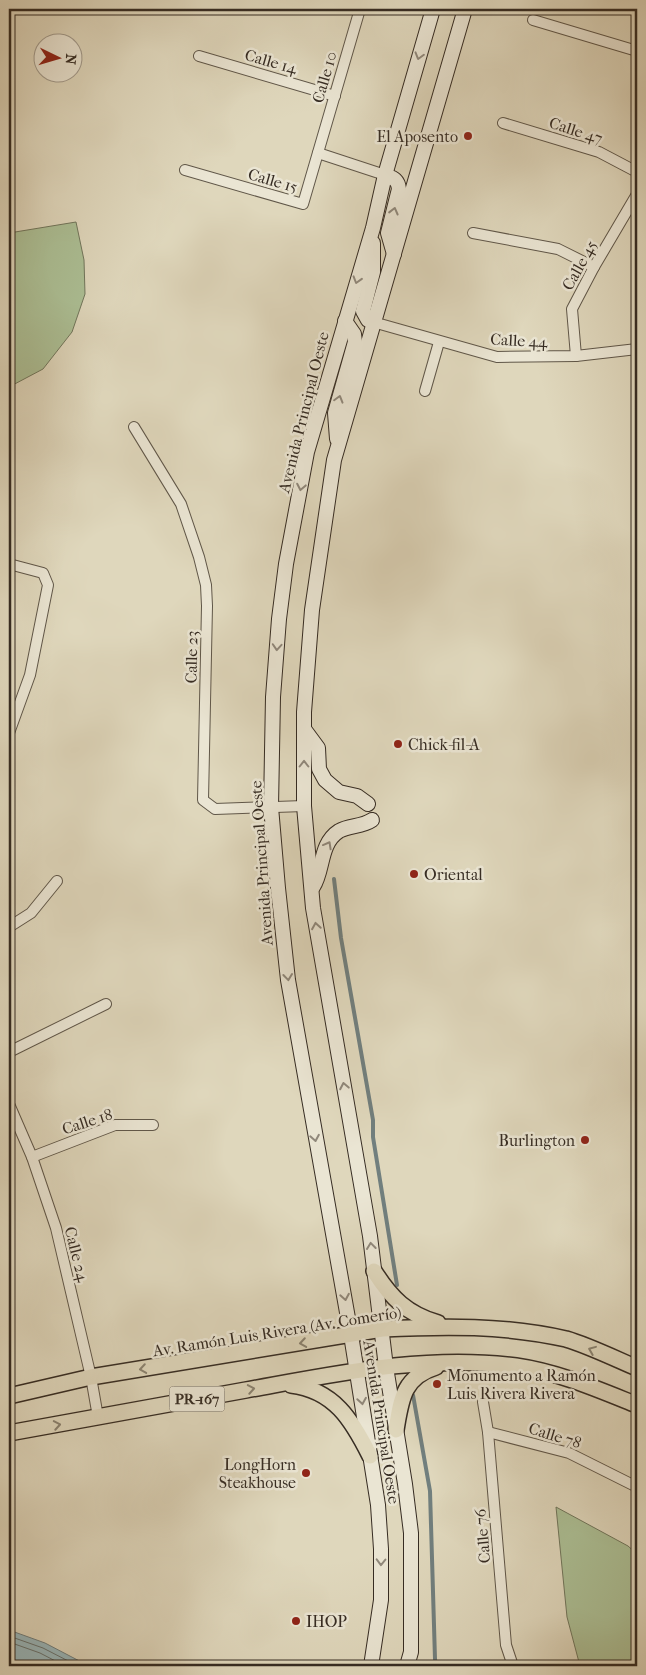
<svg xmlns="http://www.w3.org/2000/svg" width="646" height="1675" viewBox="0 0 646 1675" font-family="'IM FELL French Canon',serif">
	<rect width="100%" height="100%" fill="#dfd7bc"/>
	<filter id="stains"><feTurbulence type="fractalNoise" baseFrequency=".004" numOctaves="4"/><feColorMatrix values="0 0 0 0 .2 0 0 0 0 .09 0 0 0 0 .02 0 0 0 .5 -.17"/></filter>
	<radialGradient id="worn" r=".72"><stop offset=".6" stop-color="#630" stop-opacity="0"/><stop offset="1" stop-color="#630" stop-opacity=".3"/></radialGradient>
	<g fill="#acbf95" stroke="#71765c">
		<polygon points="76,222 84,260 85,294 72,332 43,369 9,387 9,233"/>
		<polygon points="556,1507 628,1546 637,1554 637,1666 580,1666 567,1617"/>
	</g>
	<polygon fill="#99b7bb" stroke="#717f7e" points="9,1630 45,1643 89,1666 9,1666"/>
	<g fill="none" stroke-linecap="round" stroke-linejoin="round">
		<g stroke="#68726f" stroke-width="1">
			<polyline points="9,1636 43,1648 78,1666"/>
			<polyline points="9,1642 40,1653 65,1666"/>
		</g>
		<g stroke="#717f7e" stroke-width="4">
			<polyline points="334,879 341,938 373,1120 373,1137 397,1285"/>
			<polyline points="413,1395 430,1491 435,1659 436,1666"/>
		</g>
		<g stroke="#605749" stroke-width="12">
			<g id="minor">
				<polyline points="533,20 637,51"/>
				<polyline points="199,56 335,96"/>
				<polyline points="503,123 599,152 637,172"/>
				<polyline points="318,153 385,175"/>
				<polyline points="185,170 303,204 360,9"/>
				<polyline points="473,233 558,249 594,267"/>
				<polyline points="373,322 497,357 576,356 637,349"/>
				<polyline points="576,356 572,309 594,267 637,194"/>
				<polyline points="425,391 439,342"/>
				<polyline points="134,427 181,504 199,557 206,585 207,606 203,800 215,809 304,806"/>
				<polyline points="9,564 43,573 48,585 30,675 9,733"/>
				<polyline points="9,927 31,913 57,881"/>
				<polyline points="9,1052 106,1004"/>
				<polyline points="9,1104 32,1157 56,1228 91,1377 98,1417"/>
				<polyline points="32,1157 115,1125 153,1125"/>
				<polyline points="483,1402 488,1432 506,1645 513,1666"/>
				<polyline points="488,1432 569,1453 637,1487"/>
			</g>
		</g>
		<g stroke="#362c23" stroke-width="16">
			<g id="secondary">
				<path d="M385,175C393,178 398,179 399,189L388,233L394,254"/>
				<polyline points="373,243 373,272 363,311 368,320 373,322"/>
				<polyline points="337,439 335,413 355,342 354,334 345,321"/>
				<polyline points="304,729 318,748 319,769 325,780 339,792 357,796 368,804"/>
				<path d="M313,887C324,870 319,844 339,831C349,825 362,827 372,820"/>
				<polyline points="371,1666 381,1600 381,1549 378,1505 351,1335 288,980 278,888 271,807 273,697 279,619 286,564 307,452 373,228 385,175 433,9"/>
				<polyline points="407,1666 411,1652 411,1533 405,1484 386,1367 370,1236 313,908 304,806 304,712 312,610 334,460 465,9"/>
			</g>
		</g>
		<g stroke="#362c23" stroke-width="18">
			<g id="primary">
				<path d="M374,1271C391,1298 407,1314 438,1323"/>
				<path d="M291,1385C334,1390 352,1420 370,1456"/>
				<path d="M9,1396L91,1377L382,1329C445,1326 504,1325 566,1339C587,1345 616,1359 637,1368"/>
				<path d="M396,1430C401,1400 403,1377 436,1367"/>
				<path d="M9,1433C88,1419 167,1405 246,1390C335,1374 425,1354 516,1366C558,1372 597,1389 637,1405"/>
			</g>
		</g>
		<use href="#minor" stroke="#eae5d3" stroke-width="10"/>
		<use href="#secondary" stroke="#eae5d3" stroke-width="14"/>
		<use href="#primary" stroke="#dfd7bc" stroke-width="15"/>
	</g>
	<defs><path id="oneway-chevron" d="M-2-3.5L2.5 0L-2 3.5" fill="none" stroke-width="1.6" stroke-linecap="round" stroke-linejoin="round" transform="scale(1.25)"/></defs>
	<g stroke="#90887b">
		<use href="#oneway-chevron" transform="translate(419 56) rotate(106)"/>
		<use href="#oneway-chevron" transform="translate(394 211) rotate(-76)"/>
		<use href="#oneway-chevron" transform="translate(357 280) rotate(107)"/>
		<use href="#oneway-chevron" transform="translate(339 399) rotate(-74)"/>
		<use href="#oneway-chevron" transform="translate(301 487) rotate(101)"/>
		<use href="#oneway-chevron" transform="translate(277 647) rotate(94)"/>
		<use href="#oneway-chevron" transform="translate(304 764) rotate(-90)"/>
		<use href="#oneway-chevron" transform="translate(328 845) rotate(-61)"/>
		<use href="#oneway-chevron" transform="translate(316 926) rotate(-99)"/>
		<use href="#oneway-chevron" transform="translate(288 977) rotate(83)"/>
		<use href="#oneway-chevron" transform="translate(344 1086) rotate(-101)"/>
		<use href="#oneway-chevron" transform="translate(315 1138) rotate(80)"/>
		<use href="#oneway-chevron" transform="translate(371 1246) rotate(-97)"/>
		<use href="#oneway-chevron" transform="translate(345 1297) rotate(80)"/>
		<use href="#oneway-chevron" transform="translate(362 1401) rotate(81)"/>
		<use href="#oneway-chevron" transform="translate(381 1562) rotate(91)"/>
	</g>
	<g stroke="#8a8270">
		<use href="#oneway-chevron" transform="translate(303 1343) rotate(171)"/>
		<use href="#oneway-chevron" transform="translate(592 1350) rotate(-158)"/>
		<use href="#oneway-chevron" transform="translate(143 1369) rotate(171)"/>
		<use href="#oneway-chevron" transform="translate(251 1389) rotate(-10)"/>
		<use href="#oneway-chevron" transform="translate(57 1425) rotate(-10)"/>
	</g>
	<g fill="#8f2418" stroke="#eae5d3" stroke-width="2">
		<circle cx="468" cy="136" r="5"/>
		<circle cx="398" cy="744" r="5"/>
		<circle cx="414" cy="874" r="5"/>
		<circle cx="585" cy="1140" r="5"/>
		<circle cx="437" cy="1384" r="5"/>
		<circle cx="306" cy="1473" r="5"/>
		<circle cx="296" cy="1621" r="5"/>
	</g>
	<g text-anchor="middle" stroke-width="5" stroke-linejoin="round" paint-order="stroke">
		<rect fill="#eae5d3" stroke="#6c6458" stroke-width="1" x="169.5" y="1386.5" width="55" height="25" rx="4"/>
		<g font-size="15" font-weight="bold" fill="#362c23">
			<text x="197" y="1404">PR-167</text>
		</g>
		<g font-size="16" fill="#362c23" stroke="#eae5d3">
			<text transform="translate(271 61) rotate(16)" y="6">Calle 14</text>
			<text transform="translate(324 77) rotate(-74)" y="6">Calle 10</text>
			<text transform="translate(576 130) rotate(18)" y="6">Calle 47</text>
			<text transform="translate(273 180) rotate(16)" y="6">Calle 15</text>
			<text transform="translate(579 265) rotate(-61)" y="6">Calle 45</text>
			<text transform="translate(519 340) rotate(3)" y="6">Calle 44</text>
			<text transform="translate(303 412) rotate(-76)" y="6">Avenida Principal Oeste</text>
			<text transform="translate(191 657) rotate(-89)" y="6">Calle 23</text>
			<text transform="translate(261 863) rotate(-94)" y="6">Avenida Principal Oeste</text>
			<text transform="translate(87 1121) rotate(-18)" y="6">Calle 18</text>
			<text transform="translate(77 1254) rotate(76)" y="6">Calle 24</text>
			<text transform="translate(277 1331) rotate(-9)" y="6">Av. Ramón Luis Rivera (Av. Comerío)</text>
			<text transform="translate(382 1422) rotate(81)" y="6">Avenida Principal Oeste</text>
			<text transform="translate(555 1435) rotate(17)" y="6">Calle 78</text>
			<text transform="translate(482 1536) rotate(-95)" y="6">Calle 76</text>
		</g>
		<g font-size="16" fill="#362c23" stroke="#eae5d3" text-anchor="start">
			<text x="458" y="142" text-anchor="end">El Aposento</text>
			<text x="408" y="750">Chick-fil-A</text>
			<text x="424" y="880">Oriental</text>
			<text x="575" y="1146" text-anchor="end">Burlington</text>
			<text x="447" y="1381">Monumento a Ramón<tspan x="447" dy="18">Luis Rivera Rivera</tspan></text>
			<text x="296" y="1470" text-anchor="end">LongHorn<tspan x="296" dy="18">Steakhouse</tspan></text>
			<text x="306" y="1627">IHOP</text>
		</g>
	</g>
	<rect width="646" height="1675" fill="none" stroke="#dfd7bc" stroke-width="30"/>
	<rect x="10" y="10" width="626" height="1655" fill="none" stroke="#362c23" stroke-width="2.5"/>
	<rect x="15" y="15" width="616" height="1645" fill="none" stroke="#362c23"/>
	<g transform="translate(58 58) rotate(95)"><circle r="24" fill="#eae5d3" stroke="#a29b8d"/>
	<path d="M0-4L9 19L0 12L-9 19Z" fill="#8f2418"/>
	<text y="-8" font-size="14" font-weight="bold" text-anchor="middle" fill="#362c23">N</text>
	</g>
	<rect width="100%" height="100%" filter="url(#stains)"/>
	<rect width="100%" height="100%" fill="url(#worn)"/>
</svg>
